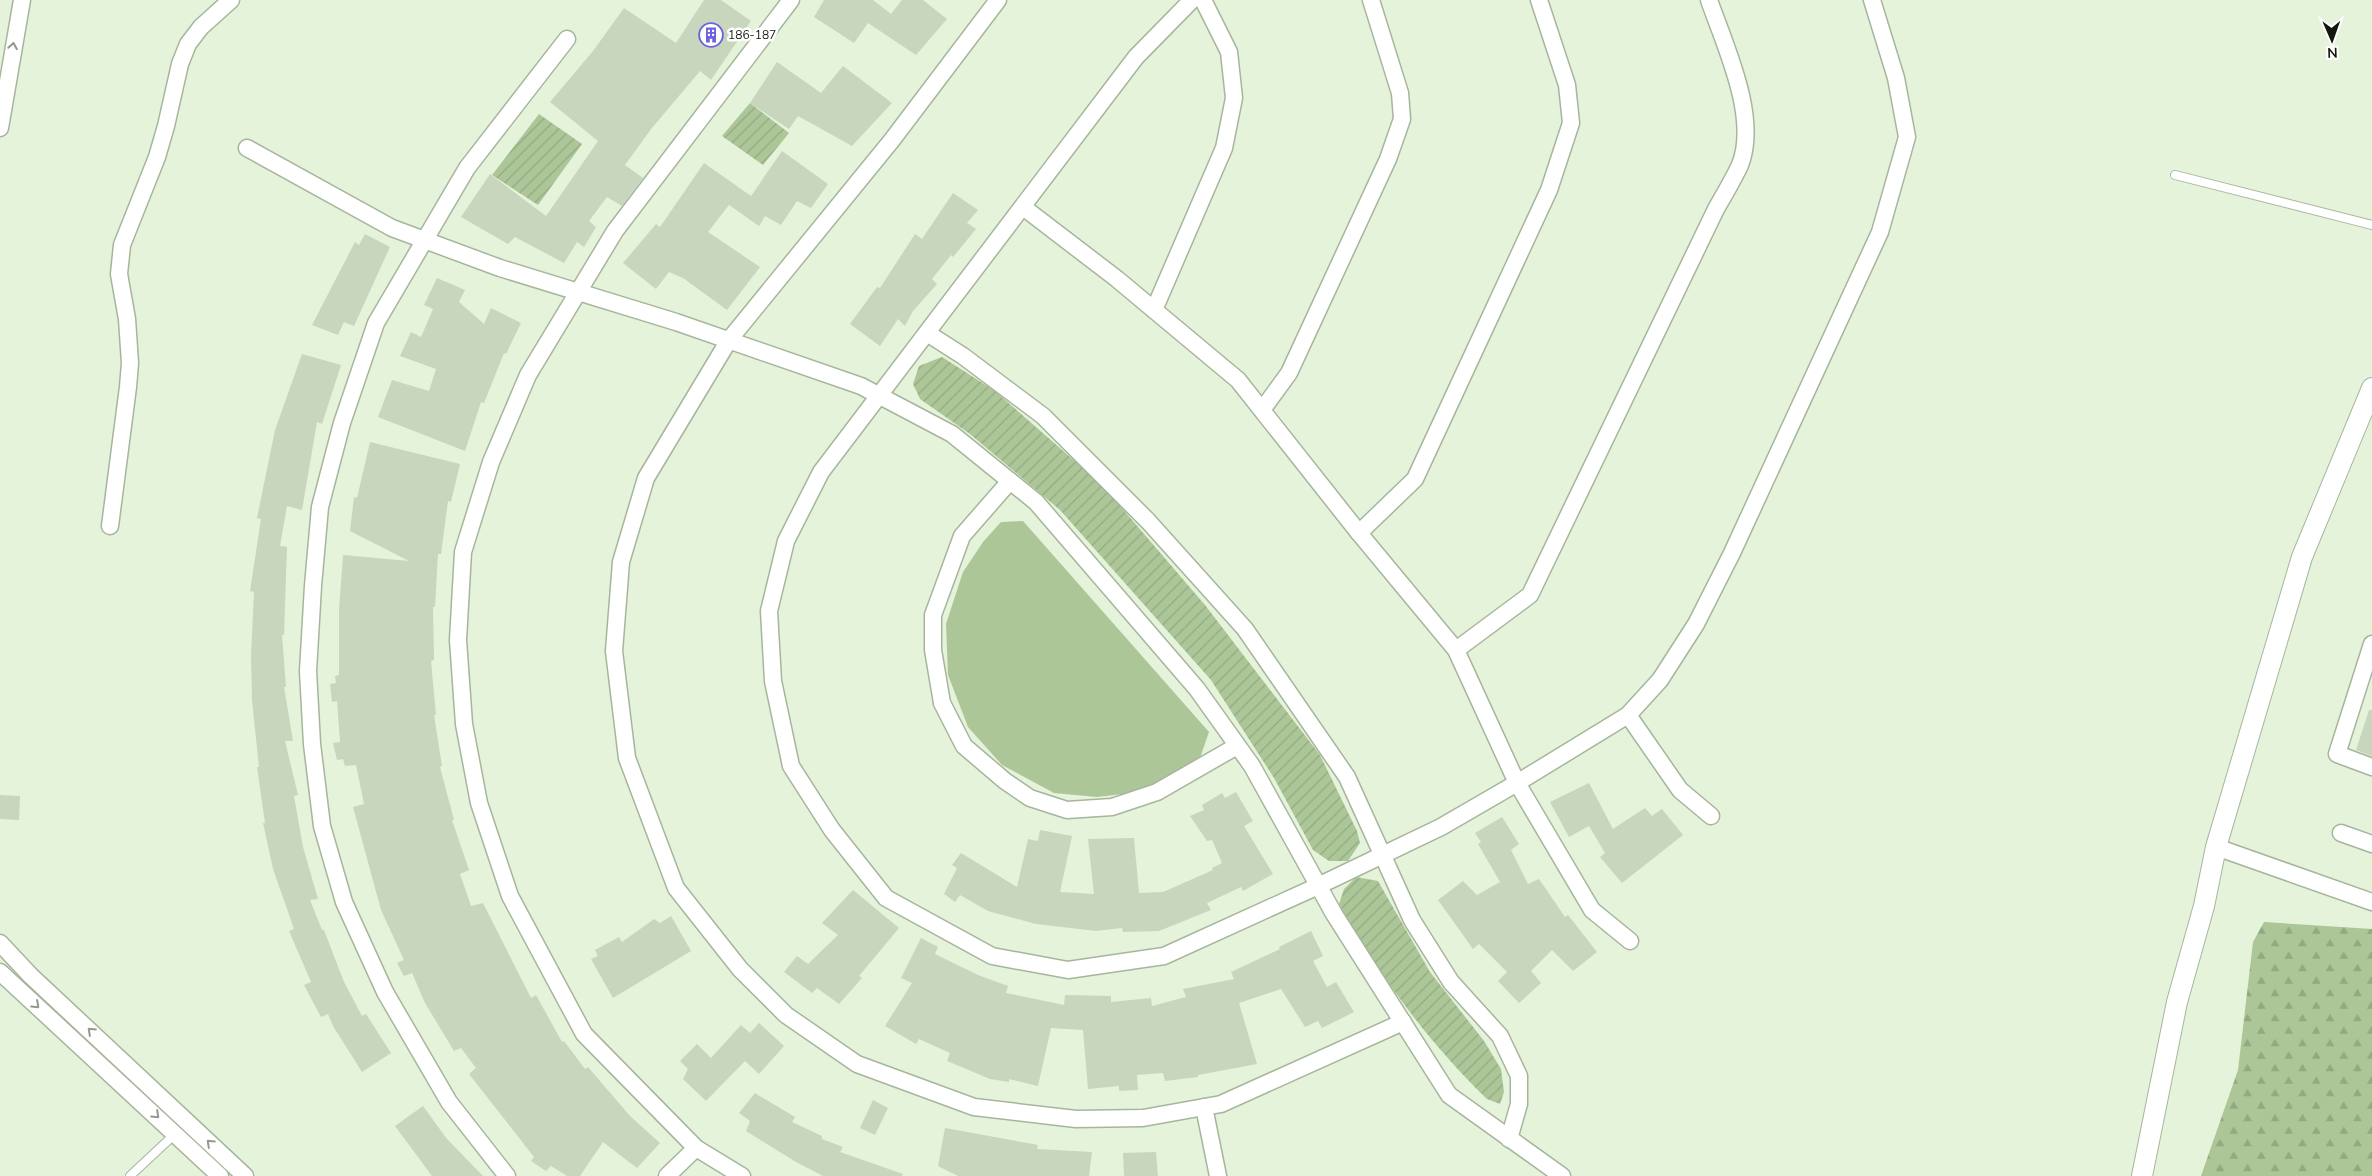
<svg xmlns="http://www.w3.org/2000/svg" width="2372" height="1176" viewBox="0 0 2372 1176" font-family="'Nunito Sans',sans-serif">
	<defs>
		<pattern id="forest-firs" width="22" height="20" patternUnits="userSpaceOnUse" patternTransform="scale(1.25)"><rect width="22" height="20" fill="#acc698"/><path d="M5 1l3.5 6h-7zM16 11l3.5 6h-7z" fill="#93a982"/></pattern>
		<pattern id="garden-furrows" width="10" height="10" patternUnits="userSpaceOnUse" patternTransform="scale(1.25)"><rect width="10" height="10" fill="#acc698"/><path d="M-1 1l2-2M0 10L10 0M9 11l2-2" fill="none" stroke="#93a982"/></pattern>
	</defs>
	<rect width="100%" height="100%" fill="#e4f3d9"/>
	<polygon fill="#acc698" points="1023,521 1209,732 1200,758 1164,780 1131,793 1097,797 1054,793 1002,765 968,727 948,675 946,624 963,572 983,542 1001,522"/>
	<polygon fill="url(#forest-firs)" points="2264,922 2372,929 2372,1176 2201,1176 2238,1070 2253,942"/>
	<g fill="url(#garden-furrows)">
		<polygon points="750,103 789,133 763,165 722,136"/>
		<polygon points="539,114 582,144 538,205 492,175"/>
		<polygon points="942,357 995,391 1102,485 1205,605 1320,755 1357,831 1360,843 1348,861 1329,861 1313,850 1274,778 1211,680 1060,510 970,434 920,399 913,384 919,366"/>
		<path d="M1356,877L1378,881L1430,972L1484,1041L1501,1069L1504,1092L1500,1104L1487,1099C1428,1042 1379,975 1339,904L1344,889Z"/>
	</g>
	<g fill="#c8d6bd">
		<polygon points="704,0 721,0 751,21 711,80 700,71 652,128 625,165 643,178 622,206 607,197 589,221 596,227 584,247 577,242 564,263 515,237 508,244 461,217 490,174 546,216 598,141 550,102 593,51 624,8 676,43"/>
		<polygon points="824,0 873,0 891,14 902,0 923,0 947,19 916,55 868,23 854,43 814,17"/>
		<polygon points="777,62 821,93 843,66 892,103 852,146 798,116 789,129 750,103"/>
		<polygon points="782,151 828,184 811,208 797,201 781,225 765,216 759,226 729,205 708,232 760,267 727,310 683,278 669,272 656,289 623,263 656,224 660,227 704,163 751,196"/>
		<polygon points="953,193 978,210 967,223 976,229 953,257 951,255 932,279 937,284 913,311 905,326 898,319 880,346 850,324 877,287 880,288 915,234 922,239"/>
		<polygon points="365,234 390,247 354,326 344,322 338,335 312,325 355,242 359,245"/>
		<polygon points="437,278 465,290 459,302 484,324 491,308 521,323 506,354 504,353 484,403 481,402 465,451 378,417 392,380 429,391 436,369 400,356 411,332 421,337 433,309 424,305"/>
		<polygon points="302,354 341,365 322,424 317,422 302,510 287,506 280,546 287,547 284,635 282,635 286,687 284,687 293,741 285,741 298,795 294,796 303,847 318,899 310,900 322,930 324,930 344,982 362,1016 366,1014 391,1053 362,1072 333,1026 328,1014 321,1017 304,985 311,982 289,931 294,929 273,869 263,823 265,823 257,767 259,767 252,700 251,655 254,592 250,591 261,519 257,518 275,430"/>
		<polygon points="370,442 460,464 451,502 448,501 441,554 438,554 435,607 433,607 434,660 431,661 436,715 434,715 442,766 440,767 454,820 452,820 469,870 460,874 471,906 483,903 531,998 536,995 562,1042 564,1041 585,1069 588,1067 630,1116 660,1143 637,1168 603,1142 580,1176 567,1176 551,1166 546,1171 531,1161 534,1157 469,1074 476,1068 461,1048 454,1051 425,1003 412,973 404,976 397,963 404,960 381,910 353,807 364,804 356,765 345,766 343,759 337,760 333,743 340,742 337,701 332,702 330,684 336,683 335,676 339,675 339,610 343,555 409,561 350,531 354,497 357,498"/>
		<polygon points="2369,710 2372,710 2372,756 2356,750"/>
		<polygon points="1589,783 1613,829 1645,808 1652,816 1662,809 1683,835 1622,883 1600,857 1605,853 1589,826 1569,837 1550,802"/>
		<polygon points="1236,792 1253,821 1244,826 1273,874 1243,891 1241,887 1207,903 1211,910 1159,931 1123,932 1122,928 1096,931 1036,924 988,911 960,895 955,902 944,894 957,868 952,865 961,853 1017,887 1028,839 1038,841 1040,830 1072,836 1060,892 1094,894 1088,839 1134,838 1139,893 1163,892 1213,870 1212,868 1222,863 1212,840 1207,841 1190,816 1204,810 1202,805 1222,793 1225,798"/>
		<polygon points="0,795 20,796 19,820 0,819"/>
		<polygon points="1502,817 1519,844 1511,850 1528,884 1539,879 1565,917 1568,915 1597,952 1573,971 1552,950 1531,971 1541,983 1519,1003 1498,981 1507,972 1479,944 1473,949 1438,900 1463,881 1477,895 1500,882 1478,844 1481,842 1475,833"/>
		<polygon points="853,890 899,928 859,976 862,978 839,1004 817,988 812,993 784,972 797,956 808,964 838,935 822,923"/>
		<polygon points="671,916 691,951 613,998 591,959 598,956 595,950 619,937 622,942 654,919 660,923"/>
		<polygon points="1311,931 1323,956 1313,961 1327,987 1336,982 1354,1012 1322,1028 1318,1021 1305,1027 1281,989 1239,1003 1257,1064 1198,1075 1198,1077 1165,1081 1163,1073 1137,1075 1138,1090 1119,1091 1119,1086 1088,1089 1083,1030 1051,1028 1038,1086 1009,1079 1009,1082 990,1079 947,1061 950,1053 919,1039 916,1044 885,1026 912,983 901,978 921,938 938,947 935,954 978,975 1008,986 1006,993 1064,1005 1065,995 1111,996 1111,1002 1151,998 1152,1006 1186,997 1183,989 1234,979 1231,972 1280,949 1279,947"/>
		<polygon points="759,1023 784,1046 759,1074 745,1061 706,1101 683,1079 688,1069 680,1061 697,1044 711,1058 741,1025 750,1033"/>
		<polygon points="755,1093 795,1117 792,1122 822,1136 822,1139 843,1147 840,1152 903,1174 902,1176 823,1176 796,1162 746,1131 750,1121 739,1113"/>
		<polygon points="873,1100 888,1108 875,1135 860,1128"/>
		<polygon points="423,1106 447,1139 483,1176 432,1176 395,1126"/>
		<polygon points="945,1128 1038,1145 1037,1149 1092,1152 1089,1176 958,1176 938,1166"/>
		<polygon points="1156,1152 1158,1176 1124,1176 1123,1153"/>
	</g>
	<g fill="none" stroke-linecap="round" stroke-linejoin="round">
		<g stroke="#a7b59d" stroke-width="10">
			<g id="service">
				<polyline points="2175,175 2372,225"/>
				<polyline points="130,1176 176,1133"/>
			</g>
		</g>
		<g stroke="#a7b59d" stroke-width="19">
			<g id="minor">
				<polyline points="998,0 892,140 729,340 646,478 621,562 614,651 627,758 676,888 740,969 786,1015 857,1064 974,1107 1076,1119 1143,1118 1221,1104 1403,1022"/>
				<polyline points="1192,0 1136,57 821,472 786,541 769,611 773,681 791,766 832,830 886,898 992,956 1068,970 1164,956 1318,886 1441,827 1517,783 1628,715 1660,680 1696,624 1732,553 1880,232 1907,137 1896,78 1872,0"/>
				<polyline points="0,128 22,0"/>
				<polyline points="247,148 392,228 500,268 676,322 861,386 952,434 1036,502 1197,689 1252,766 1334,914 1449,1095 1562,1176"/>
				<polyline points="1023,207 1117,279 1238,380 1359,533 1456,650 1517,783 1592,910 1630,941"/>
				<polyline points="1154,310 1224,148 1234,98 1229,52 1203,0"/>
				<polyline points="927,333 963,356 1043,416 1148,521 1245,629 1347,777 1412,920 1451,982 1500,1036 1519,1076 1519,1104 1509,1139"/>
				<polyline points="1262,410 1289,373 1388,159 1402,119 1400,93 1371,0"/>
				<polyline points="1010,481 962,536 933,615 933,650 942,703 964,746 1005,781 1030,798 1067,810 1112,807 1157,792 1237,746"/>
				<polyline points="110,526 128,387 130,363 127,319 119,274 122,245 157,157 166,126 180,64 188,44 201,27 231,0"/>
				<polyline points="1359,533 1415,479 1549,190 1571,123 1567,85 1539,0"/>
				<polyline points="2372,644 2337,754 2372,767"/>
				<path d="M1456,650L1530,595L1716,209C1724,195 1733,180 1740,165C1759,117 1725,46 1709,0"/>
				<polyline points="1628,715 1680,790 1711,816"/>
				<polyline points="2341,833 2372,844"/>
				<polyline points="2216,847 2372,902"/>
				<polyline points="0,943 31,976 245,1176"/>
				<polyline points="0,972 220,1176"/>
				<polyline points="1204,1107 1218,1176"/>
				<polyline points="507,1176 449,1102 385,992 344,902 322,826 312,744 308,671 313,586 320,507 342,423 376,323 467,168 567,39"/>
				<polyline points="667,1176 696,1148"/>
				<polyline points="742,1176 696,1148 584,1034 510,896 479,803 464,724 458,640 463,552 491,462 528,375 615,231 791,0"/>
			</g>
		</g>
		<g stroke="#a7b59d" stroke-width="22">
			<polyline id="tertiary" points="2142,1176 2177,1002 2204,906 2216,847 2302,557 2372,388"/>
		</g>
		<use href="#service" stroke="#fff" stroke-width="8"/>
		<use href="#minor" stroke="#fff" stroke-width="16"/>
		<use href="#tertiary" stroke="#fff" stroke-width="20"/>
	</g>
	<defs><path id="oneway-chevron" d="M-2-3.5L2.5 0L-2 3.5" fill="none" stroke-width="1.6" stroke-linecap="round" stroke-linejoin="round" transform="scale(1.25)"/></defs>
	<g stroke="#959793">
		<use href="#oneway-chevron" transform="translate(13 46) rotate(-80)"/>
		<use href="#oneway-chevron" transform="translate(36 1005) rotate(43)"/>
		<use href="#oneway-chevron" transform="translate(91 1031) rotate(-137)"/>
		<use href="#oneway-chevron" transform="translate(156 1115) rotate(43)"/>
		<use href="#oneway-chevron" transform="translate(210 1143) rotate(-137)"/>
	</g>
	<defs>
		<g id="building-ring" transform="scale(1.25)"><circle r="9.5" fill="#fff" stroke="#6c64de" stroke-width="1.5"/><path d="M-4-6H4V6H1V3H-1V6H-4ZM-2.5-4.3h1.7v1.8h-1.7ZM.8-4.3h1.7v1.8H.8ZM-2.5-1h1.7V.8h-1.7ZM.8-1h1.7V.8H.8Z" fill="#6c64de"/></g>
	</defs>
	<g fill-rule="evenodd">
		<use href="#building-ring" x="711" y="35"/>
	</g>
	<g text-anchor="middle" stroke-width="5" stroke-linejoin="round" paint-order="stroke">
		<g font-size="12" fill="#13180f" stroke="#fff" text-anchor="start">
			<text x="728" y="39">186-187</text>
		</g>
	</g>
	<g transform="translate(2332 40) rotate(178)" stroke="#ffffff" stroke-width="4" paint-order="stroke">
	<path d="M0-4L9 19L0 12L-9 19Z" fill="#13180f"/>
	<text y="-8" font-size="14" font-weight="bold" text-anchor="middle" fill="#13180f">N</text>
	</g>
</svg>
